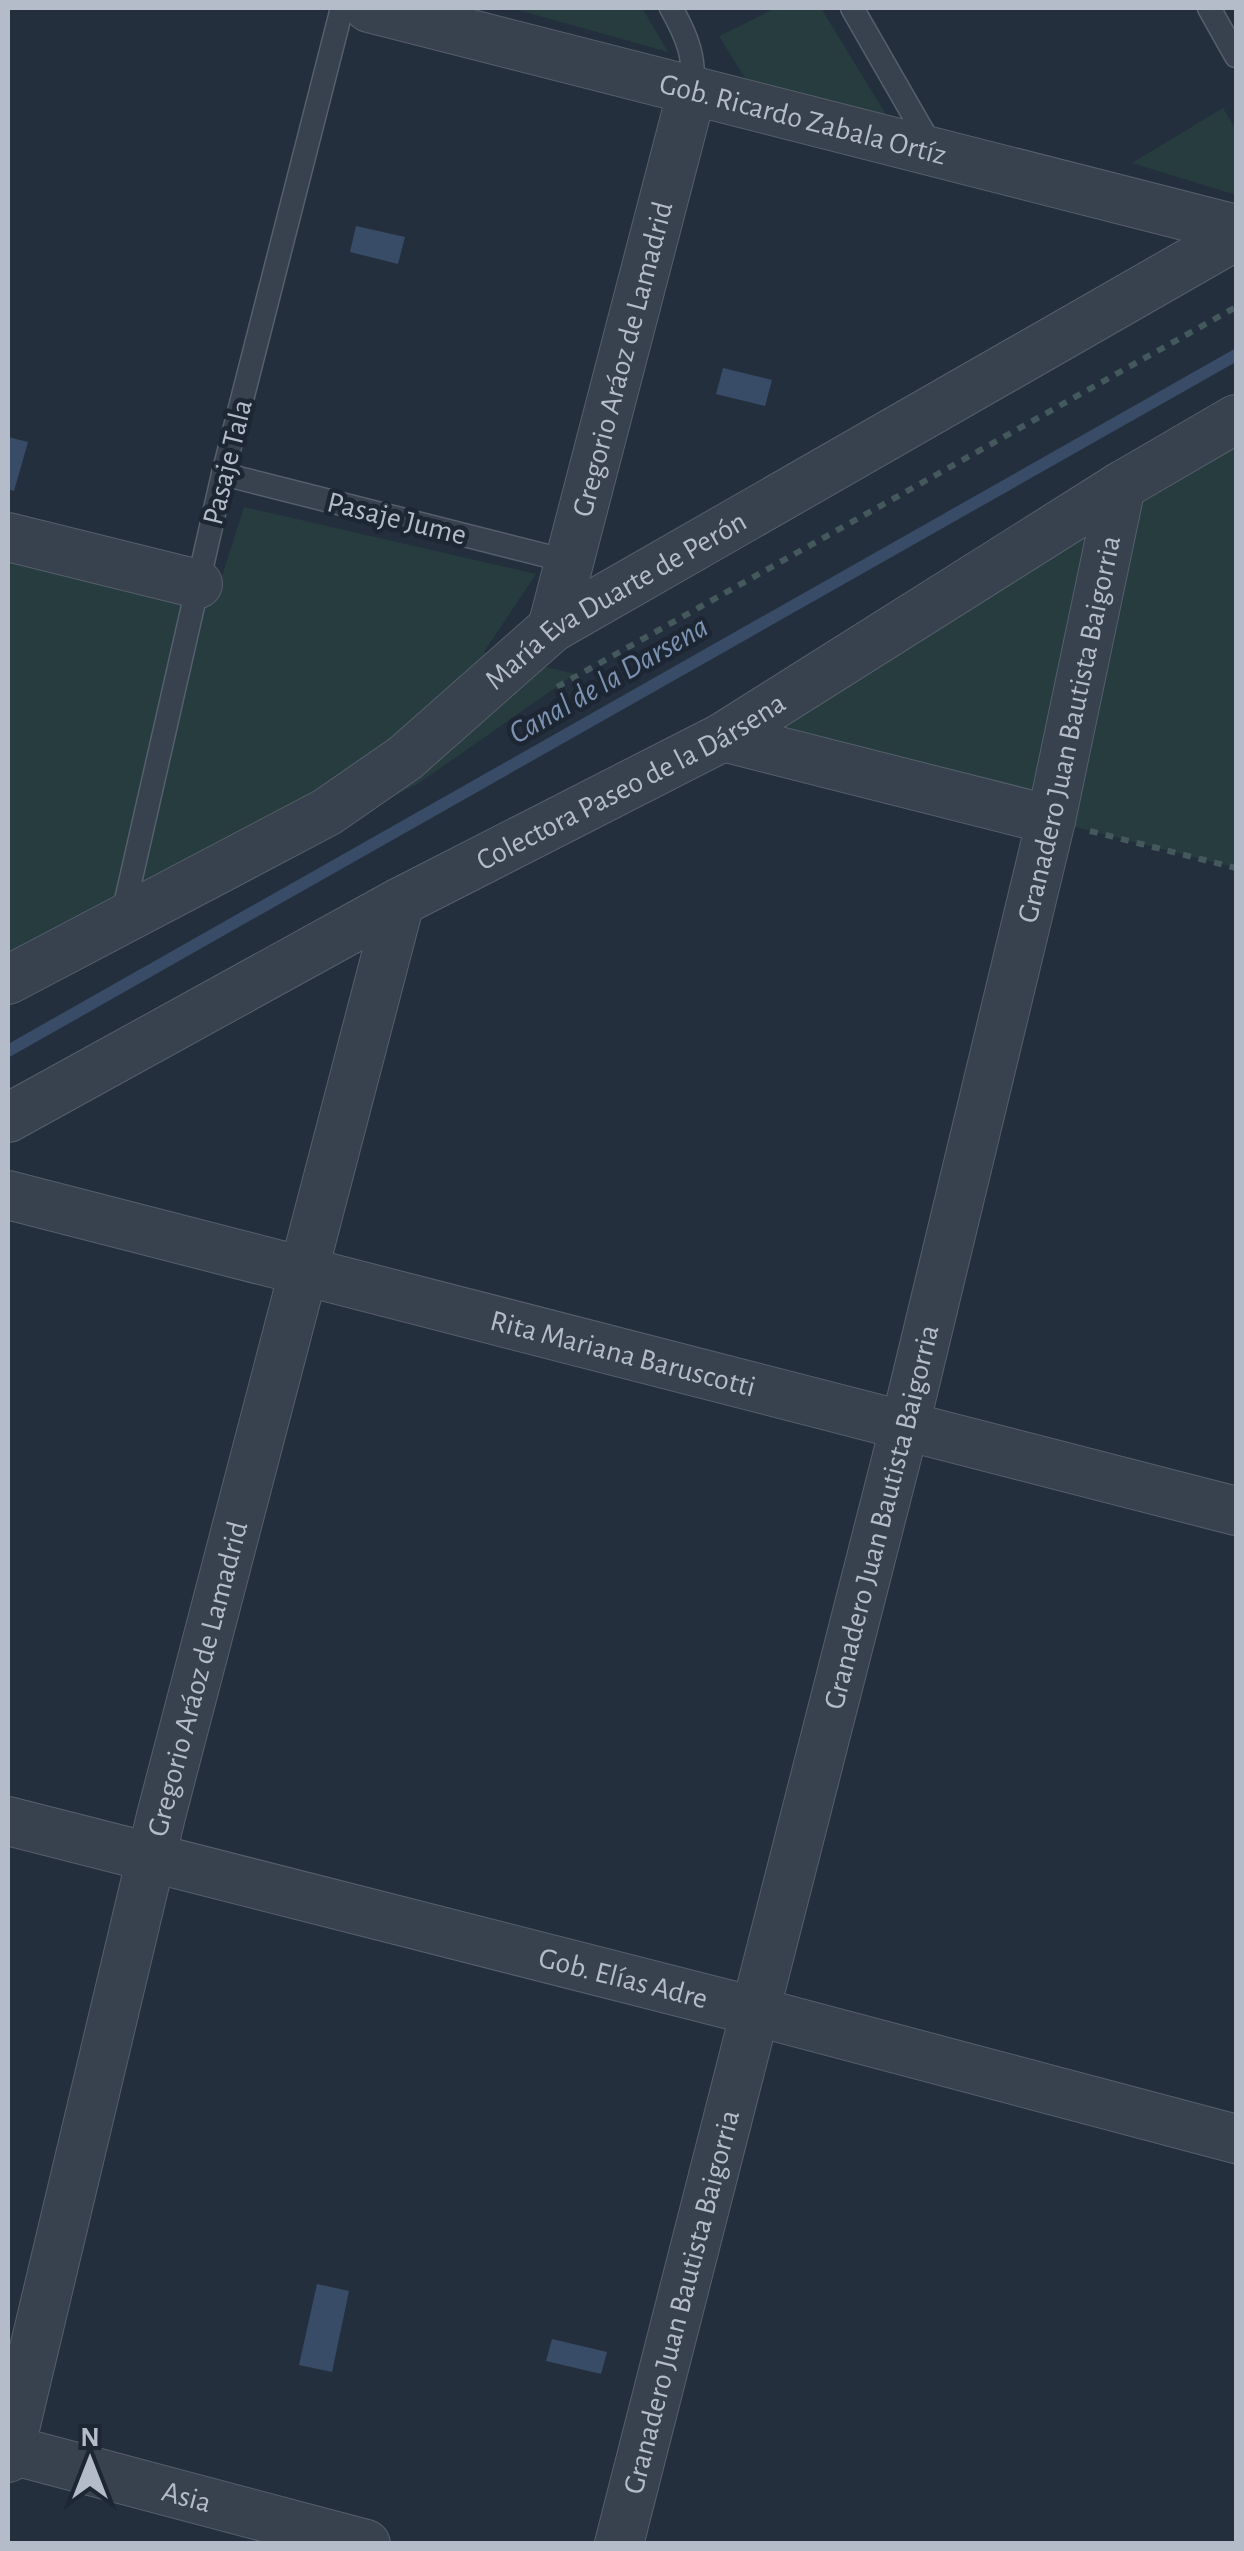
<svg xmlns="http://www.w3.org/2000/svg" width="1244" height="2551" viewBox="0 0 1244 2551" font-family="'Alegreya Sans',sans-serif">
	<rect width="100%" height="100%" fill="#242f3e"/>
	<g fill="#263c3f">
		<polygon points="511,8 642,8 668,52"/>
		<polygon points="776,8 821,8 887,116 750,86 719,36"/>
		<polygon points="1223,108 1236,130 1236,195 1132,163"/>
		<polygon points="1236,419 1236,868 723,737"/>
		<polygon points="244,507 536,574 484,652 575,674 419,783 8,1003 8,537 218,589"/>
	</g>
	<g fill="#394c67">
		<polygon points="356,226 405,237 398,264 350,252"/>
		<polygon points="723,368 772,380 765,406 716,394"/>
		<polygon points="8,437 28,442 14,491 8,489"/>
		<polygon points="317,2284 349,2291 332,2372 299,2365"/>
		<polygon points="552,2339 607,2352 601,2374 546,2361"/>
	</g>
	<g fill="none" stroke-linecap="round" stroke-linejoin="round">
		<polyline stroke="#394c67" stroke-width="12" points="8,1051 1236,355"/>
		<g stroke="#565f6c" stroke-width="25">
			<g id="service">
				<path d="M671,8C687,36 696,58 692,91"/>
				<polyline points="852,8 933,149"/>
				<polyline points="1209,8 1236,56"/>
				<polyline points="223,474 571,562"/>
				<polyline points="122,918 223,474 342,8"/>
			</g>
		</g>
		<g stroke="#565f6c" stroke-width="50">
			<g id="minor">
				<path id="s1" d="M369,8L1236,229"/>
				<polyline points="8,537 198,584"/>
				<path id="s2" d="M552,628L692,91"/>
				<polyline points="723,737 1051,820"/>
				<path id="s3" d="M8,980L327,812L405,758L552,628L1236,236"/>
				<path id="s4" d="M8,1118L400,902L723,737L1121,486L1236,419"/>
				<path id="s5" d="M8,1195L1236,1511"/>
				<path id="s6" d="M8,1821L754,2011L1236,2139"/>
				<path id="s7" d="M8,2449L366,2544"/>
				<path id="s8" d="M8,2458L161,1816L400,902"/>
				<path id="s9" d="M619,2544L905,1425L1051,820L1121,486"/>
			</g>
		</g>
		<g stroke="#44595c" stroke-width="6" stroke-dasharray="8 8" stroke-linecap="butt">
			<polyline points="557,687 1236,307"/>
			<polyline points="1090,831 1236,868"/>
		</g>
		<use href="#service" stroke="#38414e" stroke-width="22"/>
		<use href="#minor" stroke="#38414e" stroke-width="48"/>
	</g>
	<g text-anchor="middle" stroke-width="9" stroke-linejoin="round" paint-order="stroke">
		<g font-size="30" fill="#b4bcc9" stroke="#1d2633">
			<text dy="10" stroke="none"><textPath href="#s1" startOffset="448">Gob. Ricardo Zabala Ortíz</textPath></text>
			<text dy="10" stroke="none"><textPath href="#s2" startOffset="278">Gregorio Aráoz de Lamadrid</textPath></text>
			<text transform="translate(227 462) rotate(-76)" y="10">Pasaje Tala</text>
			<text transform="translate(397 518) rotate(14)" y="10">Pasaje Jume</text>
			<text dy="10" stroke="none"><textPath href="#s3" startOffset="720">María Eva Duarte de Perón</textPath></text>
			<text dy="10" stroke="none"><textPath href="#s9" startOffset="1870">Granadero Juan Bautista Baigorria</textPath></text>
			<text dy="10" stroke="none"><textPath href="#s4" startOffset="708">Colectora Paseo de la Dársena</textPath></text>
			<text dy="10" stroke="none"><textPath href="#s5" startOffset="635">Rita Mariana Baruscotti</textPath></text>
			<text dy="10" stroke="none"><textPath href="#s9" startOffset="1060">Granadero Juan Bautista Baigorria</textPath></text>
			<text dy="10" stroke="none"><textPath href="#s8" startOffset="802">Gregorio Aráoz de Lamadrid</textPath></text>
			<text dy="10" stroke="none"><textPath href="#s6" startOffset="635">Gob. Elías Adre</textPath></text>
			<text dy="10" stroke="none"><textPath href="#s9" startOffset="250">Granadero Juan Bautista Baigorria</textPath></text>
			<text dy="10" stroke="none"><textPath href="#s7" startOffset="185">Asia</textPath></text>
		</g>
		<g font-size="32" font-style="italic" fill="#7c92b1" stroke="#1d2633">
			<text transform="translate(608 679) rotate(-30)" y="11">Canal de la Darsena</text>
		</g>
	</g>
	<rect width="1244" height="2551" fill="none" stroke="#b4bcc9" stroke-width="20"/>
	<g transform="translate(90 2461)" stroke="#1d2633" stroke-width="8" paint-order="stroke">
	<path d="M0-8L18 38L0 25L-18 38Z" fill="#b4bcc9"/>
	<text y="-15" font-size="28" font-weight="bold" text-anchor="middle" fill="#b4bcc9">N</text>
	</g>
</svg>
